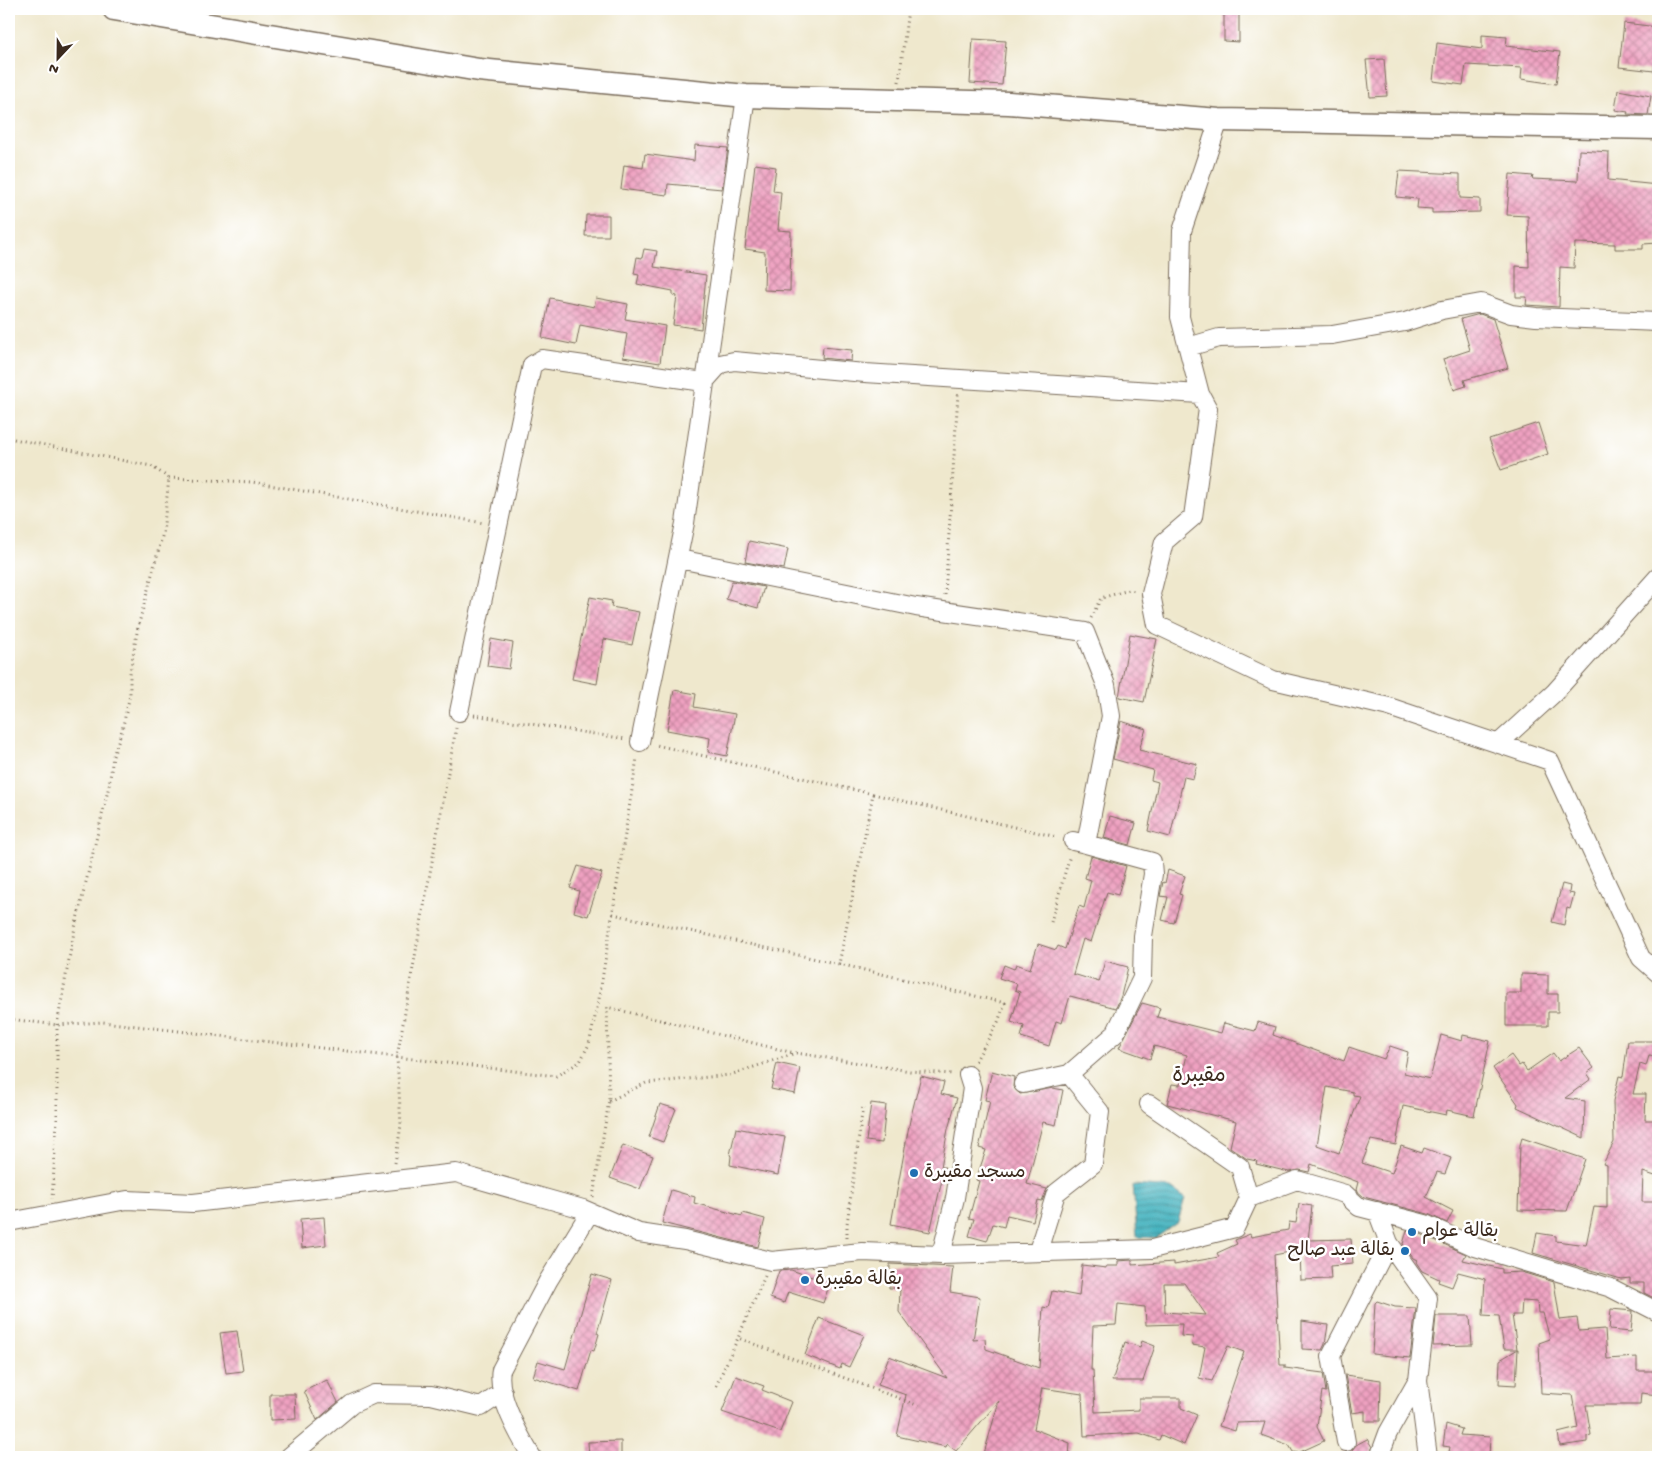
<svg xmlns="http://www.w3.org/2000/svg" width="1667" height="1466" viewBox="0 0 1667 1466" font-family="'Gochi Hand','Playpen Sans Arabic',sans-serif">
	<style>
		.water { fill: url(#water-rules); stroke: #406e6e }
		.building { fill: url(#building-cross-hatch); fill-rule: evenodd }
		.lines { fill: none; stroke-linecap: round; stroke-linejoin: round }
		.minor-casing { stroke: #7a6c5b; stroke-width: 20 }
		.tertiary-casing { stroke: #7a6c5b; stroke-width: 25 }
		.path { stroke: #7a6c5b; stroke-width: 3; stroke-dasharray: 1 4; stroke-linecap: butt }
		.minor { stroke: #fff; stroke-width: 18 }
		.tertiary { stroke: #fff; stroke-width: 22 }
		.poi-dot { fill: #1f6fb2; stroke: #fff; stroke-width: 2 }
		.labels { text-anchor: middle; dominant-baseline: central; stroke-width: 5; stroke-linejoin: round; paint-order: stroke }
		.poi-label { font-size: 19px; fill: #3b2a1e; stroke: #fff; text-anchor: start }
		.quarter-label { font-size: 21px; fill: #3b2a1e; stroke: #fff }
	</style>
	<defs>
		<pattern id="water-rules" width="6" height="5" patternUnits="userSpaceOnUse" patternTransform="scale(1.25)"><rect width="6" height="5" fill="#44b3bf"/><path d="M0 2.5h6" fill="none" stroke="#3a929b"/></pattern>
		<pattern id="building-cross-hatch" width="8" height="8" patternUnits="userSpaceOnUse" patternTransform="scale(1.25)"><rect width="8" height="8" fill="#efa1c1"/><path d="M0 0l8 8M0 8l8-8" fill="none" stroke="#c3839c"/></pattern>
	</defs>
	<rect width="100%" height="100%" fill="#fff"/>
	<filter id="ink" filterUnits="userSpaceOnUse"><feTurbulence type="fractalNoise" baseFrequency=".02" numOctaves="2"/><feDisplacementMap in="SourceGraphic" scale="10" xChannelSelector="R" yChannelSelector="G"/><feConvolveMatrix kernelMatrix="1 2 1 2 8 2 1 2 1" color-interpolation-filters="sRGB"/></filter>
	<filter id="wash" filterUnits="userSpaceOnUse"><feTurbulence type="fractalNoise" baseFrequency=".0096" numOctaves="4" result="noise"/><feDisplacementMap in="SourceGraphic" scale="20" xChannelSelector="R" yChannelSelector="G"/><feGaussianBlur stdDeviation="1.12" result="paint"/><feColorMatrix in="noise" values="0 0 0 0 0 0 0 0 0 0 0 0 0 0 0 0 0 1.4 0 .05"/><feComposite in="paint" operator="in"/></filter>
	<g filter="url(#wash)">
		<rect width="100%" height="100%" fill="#efe8cd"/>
		<path class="water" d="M1133,1185L1171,1188L1185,1198L1178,1222L1156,1238L1137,1237Z"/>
		<g id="blocks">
			<path class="building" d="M1224,9H1239V42L1224,41Z
				M1624,23L1658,27L1654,71L1619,67Z
				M1482,35L1507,37L1506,46L1560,52L1556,84L1521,79L1522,68L1466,65L1463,85L1433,81L1437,43L1482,49Z
				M973,39L1006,41L1002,85L970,83Z
				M1384,59L1387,96L1370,97L1366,60Z
				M1618,90L1651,96L1648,115L1627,114L1628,112L1615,110Z
				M695,145L728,148L722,189L668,184L667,195L621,189L624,165L643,168L645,154L694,161Z
				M1579,150L1609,152L1608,180L1658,185V243L1643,244V249H1615V244L1575,243L1574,268L1560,267L1559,307L1526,305L1527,297H1516V266L1529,267L1528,216L1507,215L1510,174L1533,176L1532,179L1578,181Z
				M755,164L776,167L773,191L781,192L778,230L791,231L790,291L764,290L765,252L745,249Z
				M1399,171L1460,174V198L1480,199V212L1432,213V209L1417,208L1418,199L1396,197Z
				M586,215H609V236H585Z
				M644,249L657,251L654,267L706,275L701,329L673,325L677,296L673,295V291L637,284L639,275L634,274L637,257L642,258Z
				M550,298L594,307L596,298L628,304L625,319L665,326L660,363L623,357L627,334L580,325L576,345L542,338Z
				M1480,314L1493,319L1508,368L1464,380L1466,386L1454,390L1443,359L1470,350L1461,319Z
				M823,347L852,350L851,361L822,358Z
				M1538,423L1548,454L1501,470L1489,439Z
				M749,541L788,549L784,569L745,562Z
				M732,581L764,587L758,608L726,599Z
				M590,597L612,601L611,607L639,612L632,645L604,639L597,684L572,679Z
				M1130,634L1157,639L1144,702L1119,697Z
				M491,639L513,643L509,669L487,666Z
				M674,690L696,694L694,707L735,714L727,756L708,752L710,738L667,730Z
				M1121,721L1146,729L1139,750L1197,764L1193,779L1184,777L1170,837L1148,831L1158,782L1151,780L1153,770L1113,759Z
				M1110,816L1136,823L1130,845L1104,838Z
				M1091,856L1126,866L1118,895L1107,892L1091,942L1083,939L1073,974L1099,982L1105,961L1128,967L1121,996L1116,1008L1070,996L1062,1023L1056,1021L1049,1046L1021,1037L1024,1026L1011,1022L1020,992L1015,990L1017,984L999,978L1004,965L1014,969L1016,964L1030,969L1038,944L1056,950L1058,946L1065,949L1079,906L1084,908L1091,880L1085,878Z
				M578,866L602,873L588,916L574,912L579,891L570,888Z
				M1168,870L1185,876L1179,894L1182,895L1174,923L1162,920L1168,897L1160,896L1163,882L1165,883Z
				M1562,884L1570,886L1569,893L1574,894L1570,909L1567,908L1564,925L1552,922Z
				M1521,974L1548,975V994H1558V1012H1548V1026H1506V993H1521Z
				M1142,1003L1160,1008L1157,1017L1221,1033L1224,1023L1255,1031L1258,1022L1275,1027L1273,1035L1344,1061L1349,1047L1384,1059L1390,1046L1408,1052L1404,1073L1430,1079L1441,1035L1462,1041L1463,1035L1490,1041L1474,1116L1447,1110L1446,1115L1403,1106L1396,1145L1371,1140L1362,1163L1392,1173L1401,1146L1422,1153L1424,1148L1451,1158L1445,1174L1437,1172L1426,1197L1453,1211L1447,1223L1428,1214L1364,1197L1356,1190L1358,1182L1311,1164L1309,1172L1299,1170L1289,1172L1256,1164L1257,1161L1247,1159L1230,1147L1236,1121L1167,1104L1172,1084L1180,1085L1187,1055L1154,1046L1150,1059L1119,1048ZM1327,1087L1353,1092V1095L1360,1096L1339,1153L1317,1145Z
				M1628,1041H1658V1057L1649,1056L1646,1066L1640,1064L1633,1094H1646L1645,1120H1658V1177L1643,1172L1642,1202H1658V1300L1644,1293V1283H1630V1278L1621,1279L1533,1253L1537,1233L1556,1236V1241L1586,1245L1594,1207L1607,1208V1165L1603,1164L1614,1142L1613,1101L1619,1076L1623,1077Z
				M1579,1048L1594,1068L1587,1073L1591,1079L1565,1098L1585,1101L1584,1138L1517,1107L1518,1104L1493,1068L1511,1055L1519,1066L1522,1064L1527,1071L1553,1053L1559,1061Z
				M777,1063L800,1068L795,1094L771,1089Z
				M992,1071L1014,1077L1013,1087L1020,1094L1053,1088L1063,1090L1056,1125L1043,1122L1027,1184L1047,1189L1042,1201L1038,1200L1033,1221L1007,1215L1004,1227L993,1224L987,1241L969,1236L974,1219L969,1218L979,1181L976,1180L986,1150L979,1148L990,1101L985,1100Z
				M921,1076L944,1082L941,1094L957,1098L948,1129L941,1167H945L930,1232L891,1224L910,1120Z
				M871,1103L886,1105L882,1143L866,1141Z
				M660,1104L676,1109L663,1142L649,1137Z
				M736,1128L785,1137L778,1175L730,1165L731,1156L730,1155Z
				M1522,1138L1585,1159L1567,1211L1518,1210L1520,1145Z
				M623,1145L653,1156L640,1189L610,1178Z
				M671,1190L695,1197L694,1203L742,1216L743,1213L765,1219L758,1247L662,1223Z
				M1299,1204L1312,1206L1308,1240L1351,1239L1353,1264L1330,1266L1331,1279L1301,1280L1300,1250L1274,1255L1280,1365H1285V1368L1323,1373L1326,1392L1322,1391L1317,1427L1324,1441L1298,1453L1293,1452L1289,1445L1261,1435L1265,1422L1237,1423L1235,1431L1219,1426L1244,1352L1228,1346L1212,1381L1199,1378L1205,1347L1192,1345L1193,1337L1181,1336L1182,1324L1146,1325L1145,1307L1118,1304L1116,1325L1093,1326L1091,1370H1093L1095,1412L1139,1410V1398H1181V1408L1197,1415L1184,1445L1161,1435L1159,1440L1139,1433L1084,1436L1082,1394L1042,1388L1034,1429L1070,1443L1069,1457H983L999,1401L956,1451L947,1444L946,1447L897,1436L906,1395L878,1385L889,1356L947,1378L899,1312L900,1288H889L890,1264L953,1267L950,1292L980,1297L973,1340L985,1339L986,1349L1039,1368L1043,1307L1048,1308L1052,1291L1079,1296L1082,1265L1106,1268V1266H1118V1261L1132,1260V1265L1174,1262V1265L1219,1257L1217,1253L1237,1244L1235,1240L1250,1234L1251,1237L1288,1230L1289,1222L1296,1223ZM1164,1283H1184L1206,1315L1165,1312Z
				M324,1217L326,1245L302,1248L300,1219Z
				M1407,1230L1421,1234L1466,1254L1463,1260L1502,1269V1273L1521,1272L1554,1282L1560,1320L1577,1318L1579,1331L1605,1329L1607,1359L1637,1357V1371H1653V1373L1658,1374V1395L1641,1393L1640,1405H1586L1591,1435L1587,1436V1442L1560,1446L1558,1433L1578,1428L1572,1395L1541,1393L1539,1343L1550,1339L1543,1313H1538L1537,1302L1522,1301L1521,1315H1512L1517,1349H1504L1499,1316L1483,1315L1485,1279L1458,1272L1452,1287L1438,1282L1439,1279L1422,1271L1416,1262L1417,1260L1413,1258L1403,1244Z
				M791,1270L830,1283L823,1303L788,1292L784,1303L770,1298L779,1271Z
				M592,1274L612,1280L597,1333L599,1334L594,1351L591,1350L579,1391L533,1377L538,1361L565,1369Z
				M1377,1301L1395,1307L1416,1308L1410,1358L1372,1354L1375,1303Z
				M1611,1309L1633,1311L1631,1332L1609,1330Z
				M1436,1316H1470L1472,1345L1433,1346Z
				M819,1318L864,1335L849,1367L842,1364L840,1369L805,1355Z
				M1302,1321L1328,1325L1325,1344L1322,1350L1302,1349Z
				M237,1331L243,1371L226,1373L220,1333Z
				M1142,1341L1155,1346L1143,1381H1112L1125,1342L1140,1347Z
				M1518,1349L1516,1385L1499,1384L1500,1360Z
				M1345,1375L1381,1380L1380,1421H1365V1411L1352,1413Z
				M736,1376L764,1386L762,1390L792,1402L780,1432L722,1412Z
				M327,1380L338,1402L317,1420L304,1391Z
				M270,1394H295L296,1419L270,1420Z
				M1446,1424L1462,1429L1460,1435L1490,1437L1489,1457H1448L1450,1447L1443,1446Z
				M1367,1439L1372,1447V1457H1335L1352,1450L1356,1445Z
				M621,1441V1457H589L588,1442Z"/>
		</g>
	</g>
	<g filter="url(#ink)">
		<use href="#blocks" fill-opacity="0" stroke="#7a6c5b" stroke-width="1"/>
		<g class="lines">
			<g class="minor-casing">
				<path id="minor" d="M1219,120L1182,231L1180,317L1200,394L1208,409L1193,517L1164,542L1151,594L1157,625L1273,680L1389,707L1550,761L1641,958L1658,973
					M1188,347L1219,338L1332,335L1405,322L1442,310L1481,303L1511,314L1536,317L1658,322
					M679,559L916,607L1085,632L1106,685L1111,716L1086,844L1073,841
					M459,712L532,365L542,359L704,382L720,364L734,361L865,373L1200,394
					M640,742L685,523L746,96
					M1498,744L1554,693L1658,577
					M1023,1084L1069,1074L1115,1034L1142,978L1143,936L1153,874L1152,862L1086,844
					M1149,1104L1240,1167L1249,1198L1297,1180L1345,1194L1359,1207L1425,1224L1475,1247L1611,1288L1658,1312
					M1377,1211L1389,1243L1428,1298L1418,1380L1388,1433L1381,1452
					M9,1222L127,1200L193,1203L456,1173L583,1209L639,1233L685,1240L771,1261L862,1252L941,1255L1152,1249L1235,1228L1249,1198
					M1038,1251L1056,1193L1093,1164L1100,1112L1069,1074
					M941,1255L955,1198L972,1088L968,1075
					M1418,1380L1428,1457
					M1346,1442L1331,1356L1389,1243
					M289,1457L352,1404L374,1394L431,1395L481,1407L503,1392
					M532,1457C519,1435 496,1395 501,1370L548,1281L590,1212"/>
			</g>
			<g class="tertiary-casing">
				<path id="tertiary" d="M114,9L479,70L746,96L1009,103L1219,120L1658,128"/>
			</g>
			<path class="path" d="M899,82L908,9
				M9,438L151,466L169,478L163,533L138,627L130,672V695L122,730L113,756L109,786L74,932L57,1025V1120L52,1199
				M169,478L252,482L484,523
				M945,595L958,394
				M1091,618L1101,598L1129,590L1136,591
				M474,715L626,739
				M873,794L1057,837
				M613,914L839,964L873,794L656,745
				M1051,922L1070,855
				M839,964L1005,1003L998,1022L975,1062
				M9,1019L57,1025L103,1022L556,1076L580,1062L589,1044L599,999L637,758
				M609,1101L646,1083L730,1075L796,1053L910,1071L953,1074
				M395,1163L401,1125L397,1057L456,728
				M593,1197L609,1101L607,1007L794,1053
				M847,1238V1224L863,1106
				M765,1276L738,1338L922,1407
				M716,1386L738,1338"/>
			<use href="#minor" class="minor"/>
			<use href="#tertiary" class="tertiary"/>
		</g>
	</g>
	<g class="poi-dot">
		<circle cx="914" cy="1173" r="5"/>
		<circle cx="1412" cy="1232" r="5"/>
		<circle cx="1405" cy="1251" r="5"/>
		<circle cx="805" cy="1280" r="5"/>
	</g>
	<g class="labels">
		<g class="poi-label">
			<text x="924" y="1173">مسجد مقيبرة</text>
			<text x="1422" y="1232">بقالة عوام</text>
			<text x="1395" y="1251" text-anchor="end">بقالة عبد صالح</text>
			<text x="815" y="1280">بقالة مقيبرة</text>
		</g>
		<g class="quarter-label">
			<text x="1199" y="1077">مقيبرة</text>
		</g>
	</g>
	<rect width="1667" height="1466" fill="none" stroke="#fff" stroke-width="30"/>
	<g transform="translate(58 58) rotate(202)" stroke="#ffffff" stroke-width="4" paint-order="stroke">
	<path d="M0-4L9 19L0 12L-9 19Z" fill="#3b2a1e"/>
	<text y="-8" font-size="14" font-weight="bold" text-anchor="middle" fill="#3b2a1e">N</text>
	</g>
</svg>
